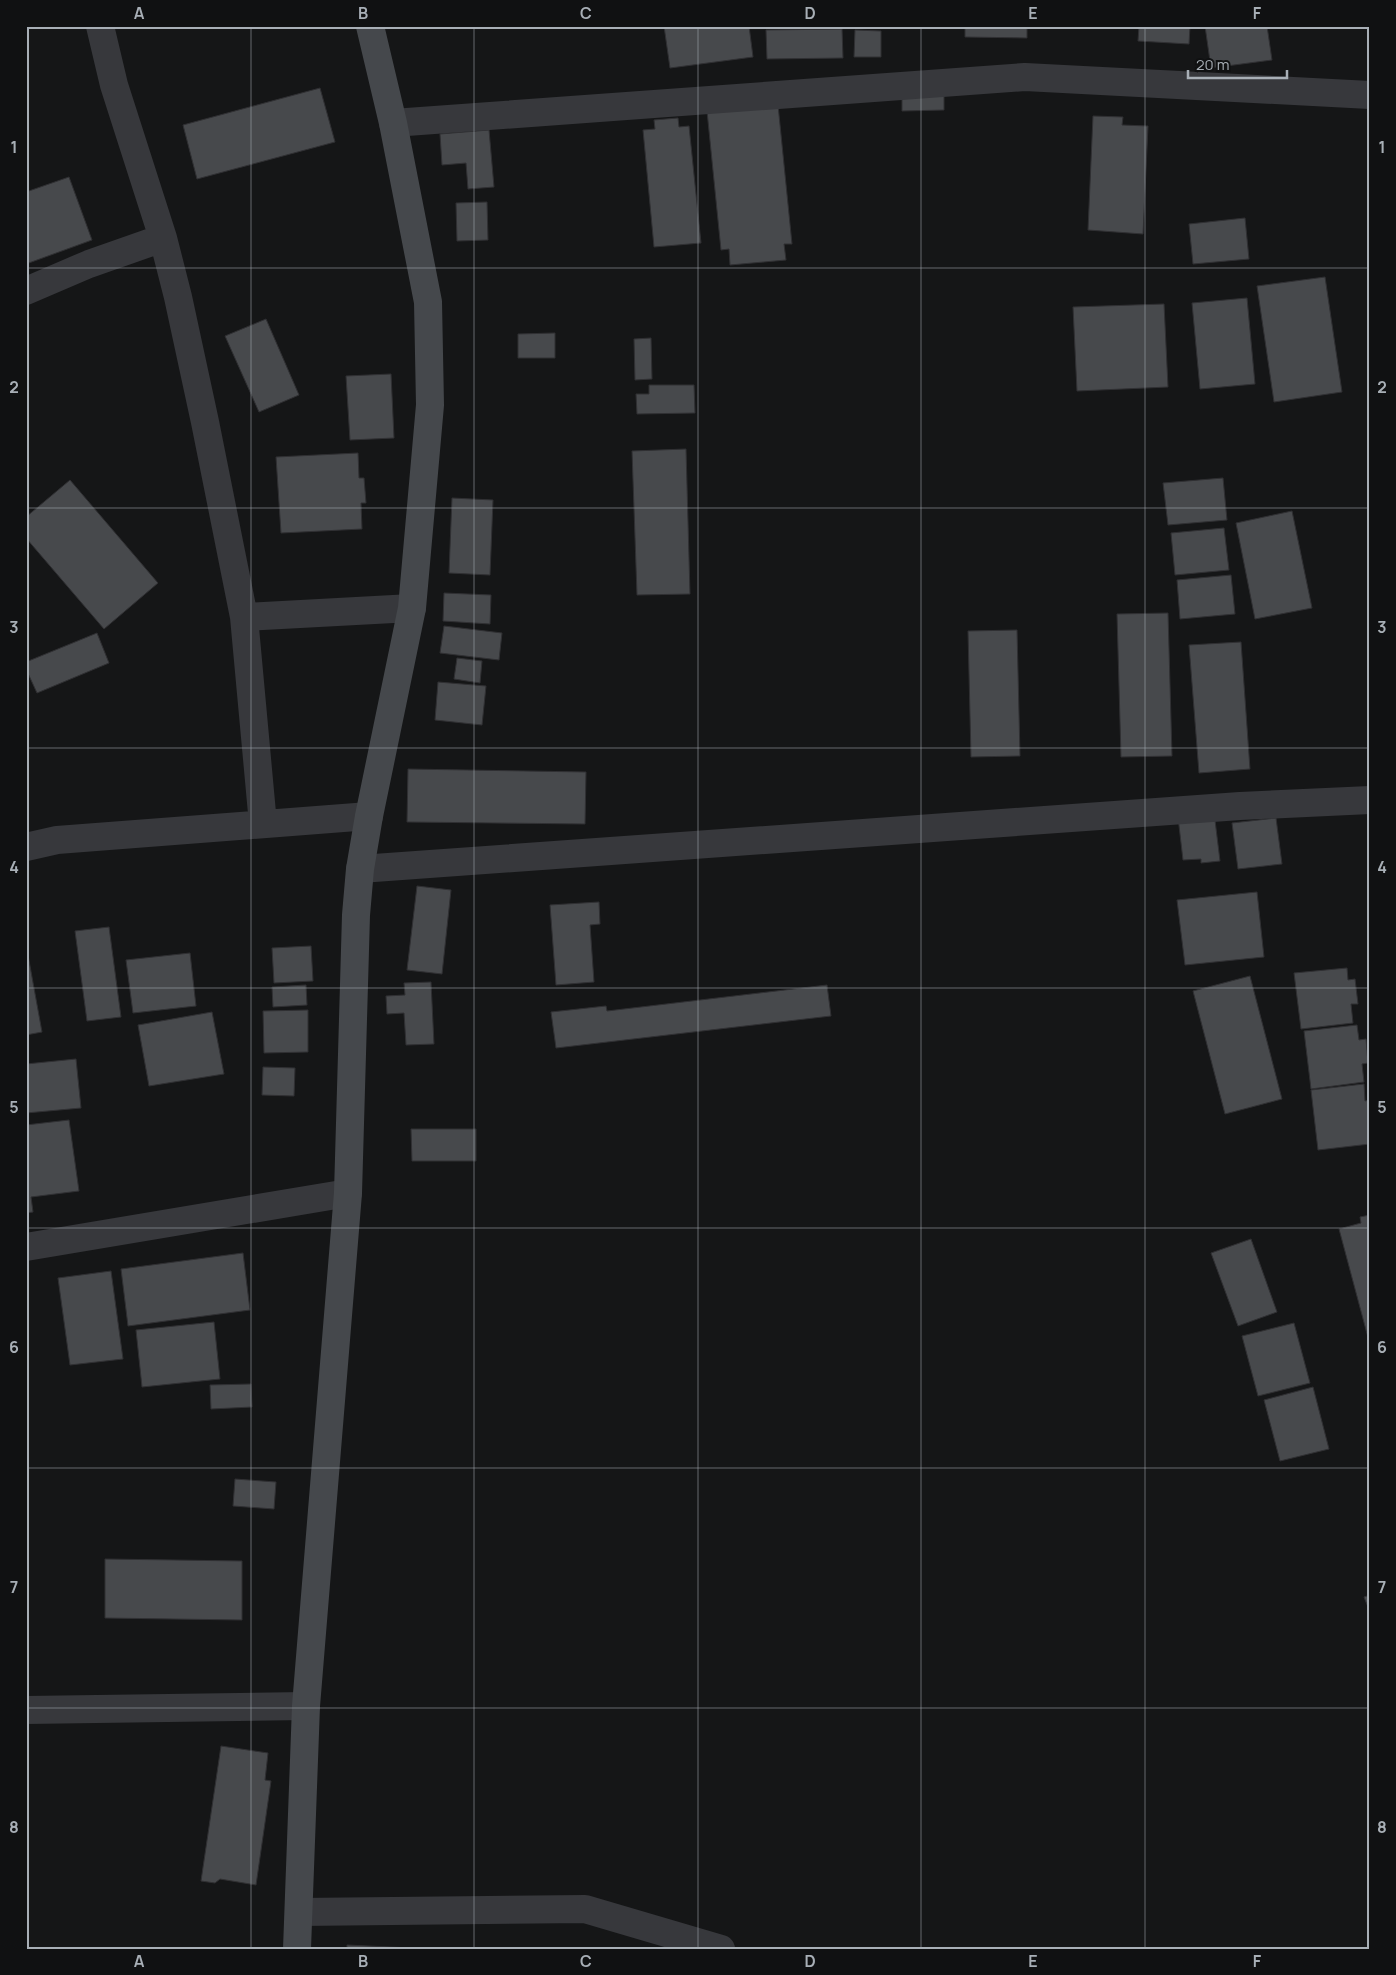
<svg xmlns="http://www.w3.org/2000/svg" width="1396" height="1975" viewBox="0 0 1396 1975" font-family="Manrope,sans-serif">
	<style>
		.building { fill: #47494c; stroke: #303033 }
		.lines { fill: none; stroke-linecap: round; stroke-linejoin: round }
		.street { stroke: #37383c; stroke-width: 28 }
		.secondary { stroke: #45484c; stroke-width: 28 }
		.grid { fill: none; stroke: #a8afb6; stroke-width: 1; stroke-opacity: 0.55 }
		.neatline { fill: none; stroke: #a8afb6; stroke-width: 2 }
		.grid-label { font-size: 16px; text-anchor: middle; font-weight: bold; fill: #a8afb6 }
	</style>
	<rect width="100%" height="100%" fill="#151617"/>
	<path class="building" d="M664,26H749L753,57L670,68Z
		M965,26H1027V38L965,37Z
		M1139,26H1190L1189,44L1138,41Z
		M1205,26H1267L1272,60L1211,68Z
		M842,29L843,58L767,59L766,30Z
		M855,30L881,31V57H854Z
		M320,88L335,142L197,179L183,125Z
		M944,91V110L902,111V92Z
		M778,105L792,244H784L786,260L730,265L729,249L721,250L707,111Z
		M1093,116L1123,117L1122,125L1148,126L1143,234L1088,230Z
		M678,118L679,127L689,126L701,243L654,247L643,130L655,129L654,120Z
		M489,130L494,187L468,189L466,163L442,165L440,134Z
		M69,177L92,240L26,264V192Z
		M487,202L488,240L457,241L456,203Z
		M1245,218L1249,259L1193,264L1189,224Z
		M1325,277L1342,392L1274,402L1257,286Z
		M1247,298L1255,384L1200,389L1192,303Z
		M1164,304L1168,387L1077,391L1073,307Z
		M266,319L299,395L259,412L225,336Z
		M555,333V358H518V334Z
		M651,338L652,379L635,380L634,339Z
		M391,374L394,438L350,440L346,376Z
		M649,385H694L695,413L637,414L636,394H649Z
		M686,449L690,594L637,595L632,451Z
		M358,453L359,478H364L366,503H361L362,529L281,533L276,457Z
		M1223,478L1227,520L1168,525L1163,483Z
		M70,480L158,583L104,629L26,538V517Z
		M452,498L493,500L490,575L449,573Z
		M1292,511L1312,608L1255,619L1236,523Z
		M1224,528L1229,570L1175,575L1171,533Z
		M1231,575L1235,614L1180,619L1177,580Z
		M444,593L491,595L490,624L443,621Z
		M1168,613L1172,756L1121,757L1117,614Z
		M444,626L502,633L499,660L440,653Z
		M1017,630L1020,756L971,757L968,631Z
		M97,633L109,663L37,693L26,669V662Z
		M1241,642L1250,769L1199,773L1189,645Z
		M457,658L482,661L480,683L454,679Z
		M438,682L486,686L482,725L435,720Z
		M408,769L586,772L585,824L407,822Z
		M1214,812L1220,861L1201,863V859L1183,860L1178,817Z
		M1276,818L1282,864L1238,869L1232,823Z
		M417,886L451,890L442,974L407,970Z
		M1257,892L1264,957L1185,965L1177,900Z
		M599,902L600,924L590,925L594,982L556,985L550,905Z
		M109,927L121,1017L87,1021L75,931Z
		M26,944L42,1032L26,1035Z
		M311,946L313,981L274,983L272,948Z
		M190,953L196,1006L133,1013L126,960Z
		M1347,968L1348,980L1355,979L1358,1004H1351L1353,1023L1301,1029L1294,973Z
		M1250,976L1282,1099L1225,1114L1193,991Z
		M431,982L434,1044L406,1045L404,1013L387,1014L386,996L405,995L404,983Z
		M306,985L307,1005L273,1007L272,987Z
		M827,985L831,1016L556,1048L551,1012L606,1006L607,1011Z
		M308,1010V1052L264,1053L263,1011Z
		M212,1012L224,1074L149,1086L138,1025Z
		M1357,1025L1359,1040L1366,1039L1368,1063L1362,1064L1364,1082L1311,1089L1304,1031Z
		M76,1059L81,1108L26,1113V1064Z
		M263,1067L295,1068L294,1096L262,1095Z
		M1364,1084L1365,1101L1370,1100V1144L1318,1150L1311,1090Z
		M69,1120L79,1191L31,1197L33,1212L26,1213V1125Z
		M411,1129H476V1161H412Z
		M1370,1215V1345L1339,1229L1361,1223L1360,1217Z
		M1251,1239L1277,1312L1238,1326L1211,1253Z
		M243,1253L250,1310L128,1326L121,1269Z
		M111,1271L123,1359L70,1365L58,1278Z
		M214,1322L220,1379L142,1387L136,1330Z
		M1294,1323L1310,1383L1258,1396L1242,1336Z
		M251,1384L252,1407L211,1409L210,1385Z
		M1313,1387L1329,1449L1280,1461L1264,1400Z
		M235,1479L276,1482L274,1509L233,1506Z
		M105,1559L242,1561V1620L105,1618Z
		M1370,1595V1612L1364,1597Z
		M221,1746L268,1753L265,1780L271,1781L256,1885L220,1879L215,1883L201,1881Z
		M347,1945L412,1948V1949H347Z"/>
	<g class="lines">
		<path class="street" d="M393,123L1025,77L1370,95
			M163,238L178,297L205,422L244,617L263,824
			M26,291L89,264L163,238L114,85L100,26
			M244,617L412,608
			M26,847L57,840L369,816
			M360,869L1240,806L1370,800
			M26,1247L348,1193
			M26,1710L306,1706
			M299,1912L585,1909L721,1949"/>
		<path class="secondary" d="M297,1949L306,1706L348,1193L356,915L360,869L369,816L412,608L430,405L428,302L393,123L370,26"/>
	</g>
	<path class="grid" d="M251,26V1949M474,26V1949M698,26V1949M921,26V1949M1145,26V1949M26,268H1370M26,508H1370M26,748H1370M26,988H1370M26,1228H1370M26,1468H1370M26,1708H1370"/>
	<rect width="1396" height="1975" fill="none" stroke="#101112" stroke-width="55"/>
	<path d="M1188 70v8h99v-8" fill="none" stroke="#a8afb6" stroke-width="2.5"/>
	<text x="1196" y="70" font-size="15" fill="#a8afb6" stroke="#101112" stroke-width="4" paint-order="stroke">20 m</text>
	<rect x="28" y="28" width="1340" height="1920" class="neatline"/>
	<g class="grid-label">
		<text x="139" y="19">A</text>
		<text x="363" y="19">B</text>
		<text x="586" y="19">C</text>
		<text x="810" y="19">D</text>
		<text x="1033" y="19">E</text>
		<text x="1257" y="19">F</text>
		<text x="14" y="153">1</text>
		<text x="1382" y="153">1</text>
		<text x="14" y="393">2</text>
		<text x="1382" y="393">2</text>
		<text x="14" y="633">3</text>
		<text x="1382" y="633">3</text>
		<text x="14" y="873">4</text>
		<text x="1382" y="873">4</text>
		<text x="14" y="1113">5</text>
		<text x="1382" y="1113">5</text>
		<text x="14" y="1353">6</text>
		<text x="1382" y="1353">6</text>
		<text x="14" y="1593">7</text>
		<text x="1382" y="1593">7</text>
		<text x="14" y="1833">8</text>
		<text x="1382" y="1833">8</text>
		<text x="139" y="1967">A</text>
		<text x="363" y="1967">B</text>
		<text x="586" y="1967">C</text>
		<text x="810" y="1967">D</text>
		<text x="1033" y="1967">E</text>
		<text x="1257" y="1967">F</text>
	</g>
</svg>
